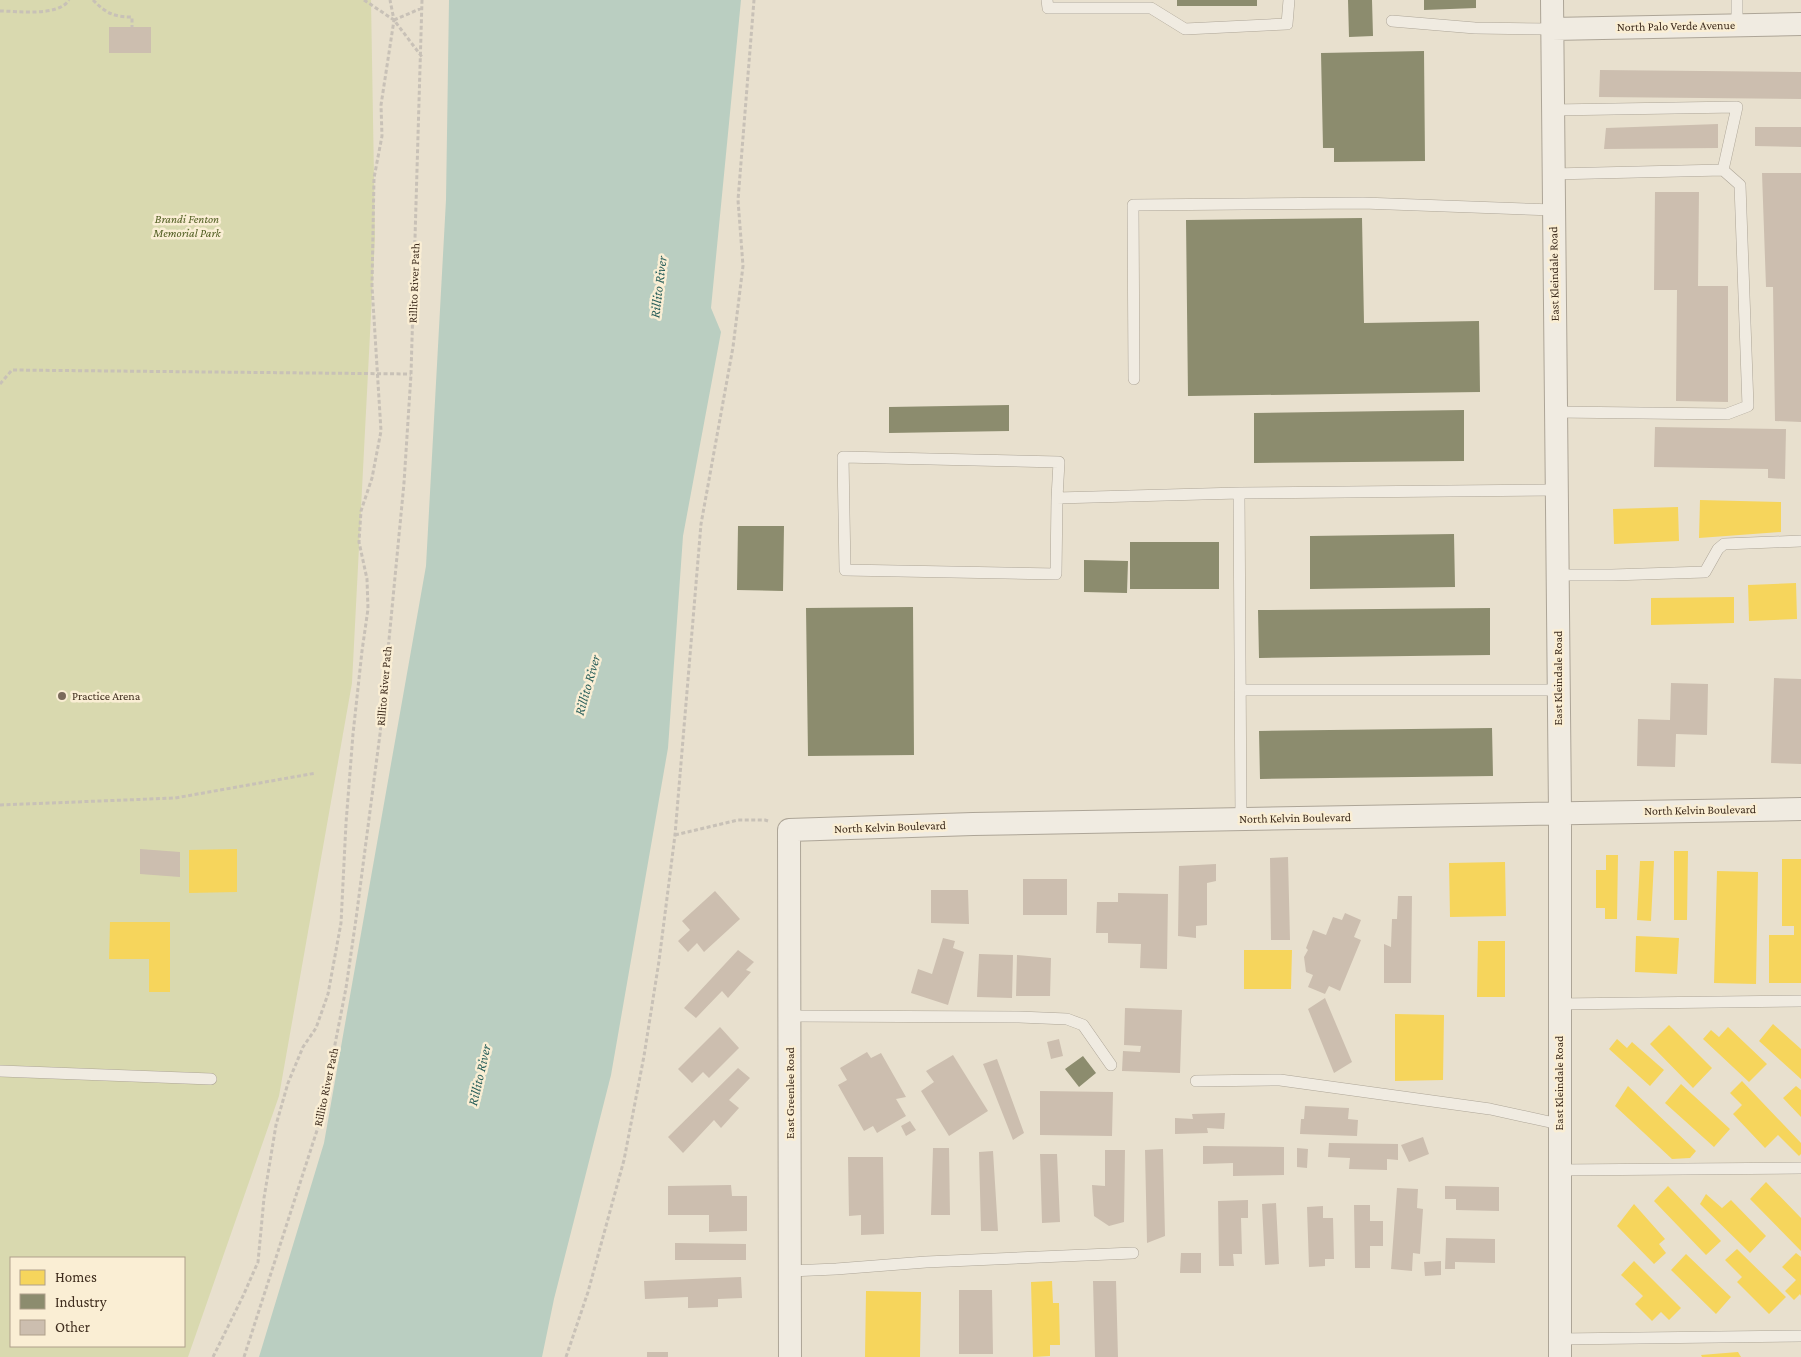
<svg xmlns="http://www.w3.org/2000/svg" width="1801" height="1357" viewBox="0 0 1801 1357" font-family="'Crimson Pro',serif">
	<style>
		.green { fill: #d9d9af; fill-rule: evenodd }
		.water { fill: #bacec1 }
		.homes { fill: #f6d55c }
		.industry { fill: #8c8c6e }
		.building { fill: #ccbeaf }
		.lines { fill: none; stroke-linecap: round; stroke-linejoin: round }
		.lane-casing { stroke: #ada597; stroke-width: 12 }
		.street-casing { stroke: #ada597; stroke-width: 24 }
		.path { stroke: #c8c1b7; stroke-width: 3; stroke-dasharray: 4 2.5; stroke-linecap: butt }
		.lane { stroke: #f0ebe1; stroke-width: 11 }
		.street { stroke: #f0ebe1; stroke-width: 22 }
		.poi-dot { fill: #7a6b5b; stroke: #faeed4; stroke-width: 2 }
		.labels { text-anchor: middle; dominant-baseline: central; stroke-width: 5; stroke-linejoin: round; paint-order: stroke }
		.street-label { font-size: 12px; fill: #3e2c1d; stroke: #faeed4 }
		.park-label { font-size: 12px; font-style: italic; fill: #505d21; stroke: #faeed4 }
		.poi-label { font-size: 12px; fill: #3e2c1d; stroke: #faeed4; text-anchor: start }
		.water-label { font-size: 14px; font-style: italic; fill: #2b605b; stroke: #faeed4 }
	</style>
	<rect width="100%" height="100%" fill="#e8e0ce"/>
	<path class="green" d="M0,0H371L375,237L352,683L279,1096L188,1357H0ZM11,1258H184V1346H11Z"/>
	<path class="water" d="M449,0H741L711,308L721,332L683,536L668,748L611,1075L554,1299L542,1357H259L324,1143L426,566L446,200Z"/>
	<path class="homes" d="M1700,500L1781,502V532L1699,538Z
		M1678,507L1679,541L1614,544L1613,509Z
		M1796,583L1797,619L1749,621L1748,585Z
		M1734,597V623L1651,625V598Z
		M237,849V892L189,893V850Z
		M1674,851H1688L1687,920H1674Z
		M1606,855H1618L1617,919H1605V908H1596V870H1606Z
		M1782,859H1801V983H1769V935H1794V926H1782Z
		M1640,861H1654L1651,921L1637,920Z
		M1505,862L1506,916L1450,917L1449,863Z
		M1717,871L1758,872L1756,984L1714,983Z
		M110,922H170V992H149V959H109Z
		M1636,936L1679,938L1677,974L1635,972Z
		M1478,941H1505V997H1477Z
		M1244,950H1292L1291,989H1244Z
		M1395,1014L1444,1015L1443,1080L1395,1081Z
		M1773,1024L1801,1049V1079L1759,1041Z
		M1669,1025L1712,1068L1693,1088L1650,1044Z
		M1728,1027L1767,1064L1749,1082L1703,1039L1711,1030L1719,1037Z
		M1617,1039L1627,1048L1632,1042L1664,1070L1650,1086L1609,1049Z
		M1742,1081L1801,1143V1154L1799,1156L1778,1135L1765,1148L1733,1114L1742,1105L1730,1093Z
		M1681,1084L1730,1129L1714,1147L1665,1103Z
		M1628,1086L1696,1151L1690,1158L1672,1159L1615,1106Z
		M1796,1086L1801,1090V1117L1783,1098Z
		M1766,1182L1801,1218V1251L1750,1199Z
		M1668,1186L1721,1241L1706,1255L1654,1201Z
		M1706,1194L1722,1208L1731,1200L1766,1236L1750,1253L1700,1204Z
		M1634,1204L1665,1239L1659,1244L1666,1253L1654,1264L1617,1226Z
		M1737,1249L1786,1297L1769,1314L1737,1282L1742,1277L1725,1260Z
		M1796,1253L1801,1257V1296L1800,1294L1794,1300L1785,1291L1796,1280L1782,1267Z
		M1686,1254L1731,1297L1716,1314L1671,1270Z
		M1634,1261L1681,1308L1669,1320L1661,1312L1652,1321L1635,1304L1643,1296L1621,1275Z
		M1052,1281L1053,1303H1059L1060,1345H1050V1356L1033,1357L1031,1282Z
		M866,1291L921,1292L920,1357H865Z
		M1738,1352L1741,1357H1702L1701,1355Z"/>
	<path class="industry" d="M1177,0H1257V6H1177Z
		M1348,0H1372L1373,36L1349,37Z
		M1424,0H1476V8L1424,10Z
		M1424,51L1425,161L1334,162V148H1323L1321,53Z
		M1362,218L1364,323L1479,321L1480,392L1188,396L1186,220Z
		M1009,405V431L889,433V407Z
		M1464,410V461L1254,463V413Z
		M738,526H784L783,591L737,590Z
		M1454,534L1455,587L1310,589V536Z
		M1130,542H1219V589H1130Z
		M1084,560L1128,561L1127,593L1084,592Z
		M913,607L914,755L808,756L806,608Z
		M1490,608V655L1259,658L1258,610Z
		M1492,728L1493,776L1260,779L1259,731Z
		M1083,1056L1096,1073L1079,1087L1065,1069Z"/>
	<path class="building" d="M109,27H151V53H109Z
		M1600,70L1801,72V99L1599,97Z
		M1718,124V148L1604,149L1606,128Z
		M1755,127H1801V147L1755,146Z
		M1762,173H1801V422L1775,421L1773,287H1766Z
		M1655,192H1699L1698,286H1728V402L1676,401L1677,290H1654Z
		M1655,427L1786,429L1785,479L1768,478V469L1654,467Z
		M1774,678L1801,679V764L1771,763Z
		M1671,683L1708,684L1707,735L1676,734L1675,767L1637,766L1638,719L1670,720Z
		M140,849L180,852V877L140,874Z
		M1288,857L1290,940H1271L1270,858Z
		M1216,864V881L1207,883V925L1196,926V938L1178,936L1179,866Z
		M1023,879H1067V915H1023Z
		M931,890H968L969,924L931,923Z
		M715,891L740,919L704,952L697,943L688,952L678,941L690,930L682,921Z
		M1118,893L1168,894L1167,969L1140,968L1141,944L1108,943V933H1096L1097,902H1118Z
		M1398,896H1412L1411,983H1384V944L1391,947L1392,919H1397Z
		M1345,913L1361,920L1354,937L1361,940L1340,991L1329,986L1325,994L1308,987L1313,975L1306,972L1304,957L1308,950L1306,948L1313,930L1326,935L1333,917L1342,920Z
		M943,938L955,941L953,948L964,952L948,1005L911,993L918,969L932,974Z
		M738,950L754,962L746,970L751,972L728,998L722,991L696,1018L684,1008Z
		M979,954L1013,955L1012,998L977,997Z
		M1017,955L1051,958L1050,996H1016Z
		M1325,998L1352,1062L1334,1073L1308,1009Z
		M1125,1008L1182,1010L1180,1073L1122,1071L1123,1051L1140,1052L1141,1046L1124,1045Z
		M720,1027L739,1048L709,1078L703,1072L692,1083L678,1069Z
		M1059,1039L1063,1056L1051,1059L1047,1042Z
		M867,1052L871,1058L881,1053L906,1097L896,1099L906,1116L877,1133L873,1126L864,1131L838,1085L847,1080L840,1068Z
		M953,1055L988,1111L949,1136L921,1091L934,1082L926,1071Z
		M997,1059L1024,1133L1013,1140L983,1064Z
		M738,1068L750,1078L729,1100L739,1108L721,1128L714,1120L683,1153L668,1137Z
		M1040,1091L1113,1092L1112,1136L1040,1135Z
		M1305,1106L1349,1108L1348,1119L1358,1120L1357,1136L1300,1134L1301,1119H1304Z
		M1225,1113L1224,1129L1207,1128L1208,1133L1175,1134V1118L1193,1119L1192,1114Z
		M910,1121L916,1130L906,1136L901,1126Z
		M1423,1137L1429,1154L1409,1162L1401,1145Z
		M1329,1143L1398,1144V1160L1387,1159V1170L1349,1169L1350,1158L1328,1157Z
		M1203,1146L1284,1147V1175L1233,1176V1163L1203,1164Z
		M933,1148H949L950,1215H931Z
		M1297,1148L1308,1149L1307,1168L1297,1167Z
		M1163,1149L1165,1236L1147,1243L1145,1150Z
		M1105,1150H1125L1124,1222L1109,1226L1094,1216L1092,1185L1105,1186Z
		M993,1151L998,1231H981L979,1152Z
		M1040,1154H1057L1060,1222L1042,1223Z
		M848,1157H883L884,1234L861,1235V1215L849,1216Z
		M731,1185L732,1196H747V1231L709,1232V1215H668V1186Z
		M1445,1186L1499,1187V1211L1456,1210V1199H1445Z
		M1397,1188L1418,1189L1417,1208L1423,1209L1420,1254L1413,1253L1412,1271L1391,1269Z
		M1248,1200V1218H1241L1242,1254H1233L1234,1266H1219L1218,1201Z
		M1276,1203L1279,1264L1265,1265L1262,1204Z
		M1354,1205H1370V1221H1383V1246H1370V1268H1355Z
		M1323,1206V1218H1333L1334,1259H1325V1266L1309,1267L1307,1207Z
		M1446,1238L1495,1239V1263L1455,1262V1269H1445Z
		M675,1243L746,1244V1260H675Z
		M1181,1253H1201V1273H1180Z
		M1441,1261V1275L1425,1276L1424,1262Z
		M741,1277L742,1298L718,1299V1307L688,1308V1297L645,1299L644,1281Z
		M1093,1281H1116L1118,1357H1095Z
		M959,1290H992L993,1354H959Z
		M647,1352H668V1357H647Z"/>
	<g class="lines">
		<g class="lane-casing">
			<path id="lane" d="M1047,0L1048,8H1151L1185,29L1287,24L1289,0
				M1392,21L1475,28L1552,29
				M1737,25V0
				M1553,110L1737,107L1723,170
				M1553,174L1723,170L1740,185L1748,406L1727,414L1556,412
				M1134,379L1133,205L1363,203L1554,210
				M1057,498L1056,574L845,570L843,457L1059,462L1057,498L1239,493
				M1557,575H1612L1705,572L1718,549L1724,544L1801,541
				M1240,690H1558
				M1241,819L1239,493L1557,490
				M1559,1004L1801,1001
				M789,1016L1019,1017L1067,1019L1083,1025L1111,1065
				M0,1071L211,1079
				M1196,1081L1280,1080L1490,1109L1559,1124
				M1559,1170L1801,1168
				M790,1271L836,1269L926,1262L1133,1253
				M1560,1339L1801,1336"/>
		</g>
		<g class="street-casing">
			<path id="street" d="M1552,0L1560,813V1357
				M1552,29L1801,24
				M790,1357L789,830L973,824L1801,809"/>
		</g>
		<path class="path" d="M93,0C106,13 113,17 132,17V27
			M364,0L394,20L422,57
			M0,11C19,11 58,17 69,0
			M394,20L422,8
			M0,384L12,370L411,374
			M0,805L175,798L316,773
			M675,835L738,820H765L768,821
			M213,1357L243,1296L258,1262L264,1198L276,1125L288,1083L303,1047L316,1028L328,994L341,923L346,823L353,734L362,651L368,609L367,579L359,542L361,511L372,478L381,431L372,286L374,178L382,136L381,105L394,20L390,0
			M244,1357L320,1121L346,988L356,919L380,734L404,483L411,374L422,0
			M566,1357L588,1292L624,1160L644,1056L659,961L675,835L701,524L733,347L743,266L738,200L754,0"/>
		<use href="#lane" class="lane"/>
		<use href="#street" class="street"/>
	</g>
	<circle class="poi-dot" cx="62" cy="696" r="5"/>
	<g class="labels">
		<g class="street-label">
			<text transform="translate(1676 26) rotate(-1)">North Palo Verde Avenue</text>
			<text transform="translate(1554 274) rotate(-91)">East Kleindale Road</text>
			<text transform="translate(414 283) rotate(-88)">Rillito River Path</text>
			<text transform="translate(1558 678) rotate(-90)">East Kleindale Road</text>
			<text transform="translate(384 686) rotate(-85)">Rillito River Path</text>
			<text transform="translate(1700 810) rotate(-1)">North Kelvin Boulevard</text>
			<text transform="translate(1295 818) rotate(-1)">North Kelvin Boulevard</text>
			<text transform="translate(890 827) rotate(-2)">North Kelvin Boulevard</text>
			<text transform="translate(1559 1083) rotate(-90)">East Kleindale Road</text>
			<text transform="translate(326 1087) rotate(-78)">Rillito River Path</text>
			<text transform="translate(790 1093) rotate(-90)">East Greenlee Road</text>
		</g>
		<g class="park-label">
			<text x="187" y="219">Brandi Fenton<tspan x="187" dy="14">Memorial Park</tspan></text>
		</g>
		<g class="poi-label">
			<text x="72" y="696">Practice Arena</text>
		</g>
		<g class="water-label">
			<text transform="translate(658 287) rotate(-83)">Rillito River</text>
			<text transform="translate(587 685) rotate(-74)">Rillito River</text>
			<text transform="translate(479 1075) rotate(-77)">Rillito River</text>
		</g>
	</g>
	<rect x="10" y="1257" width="175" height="90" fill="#faeed4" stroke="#afa08b"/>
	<rect x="20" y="1270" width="25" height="15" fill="#f6d55c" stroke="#afa08b"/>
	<text x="55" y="1282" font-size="15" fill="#3e2c1d">Homes</text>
	<rect x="20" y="1294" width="25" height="15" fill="#8c8c6e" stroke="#afa08b"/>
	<text x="55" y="1307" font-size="15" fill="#3e2c1d">Industry</text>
	<rect x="20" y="1320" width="25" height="15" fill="#ccbeaf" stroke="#afa08b"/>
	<text x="55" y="1332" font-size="15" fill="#3e2c1d">Other</text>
</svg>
